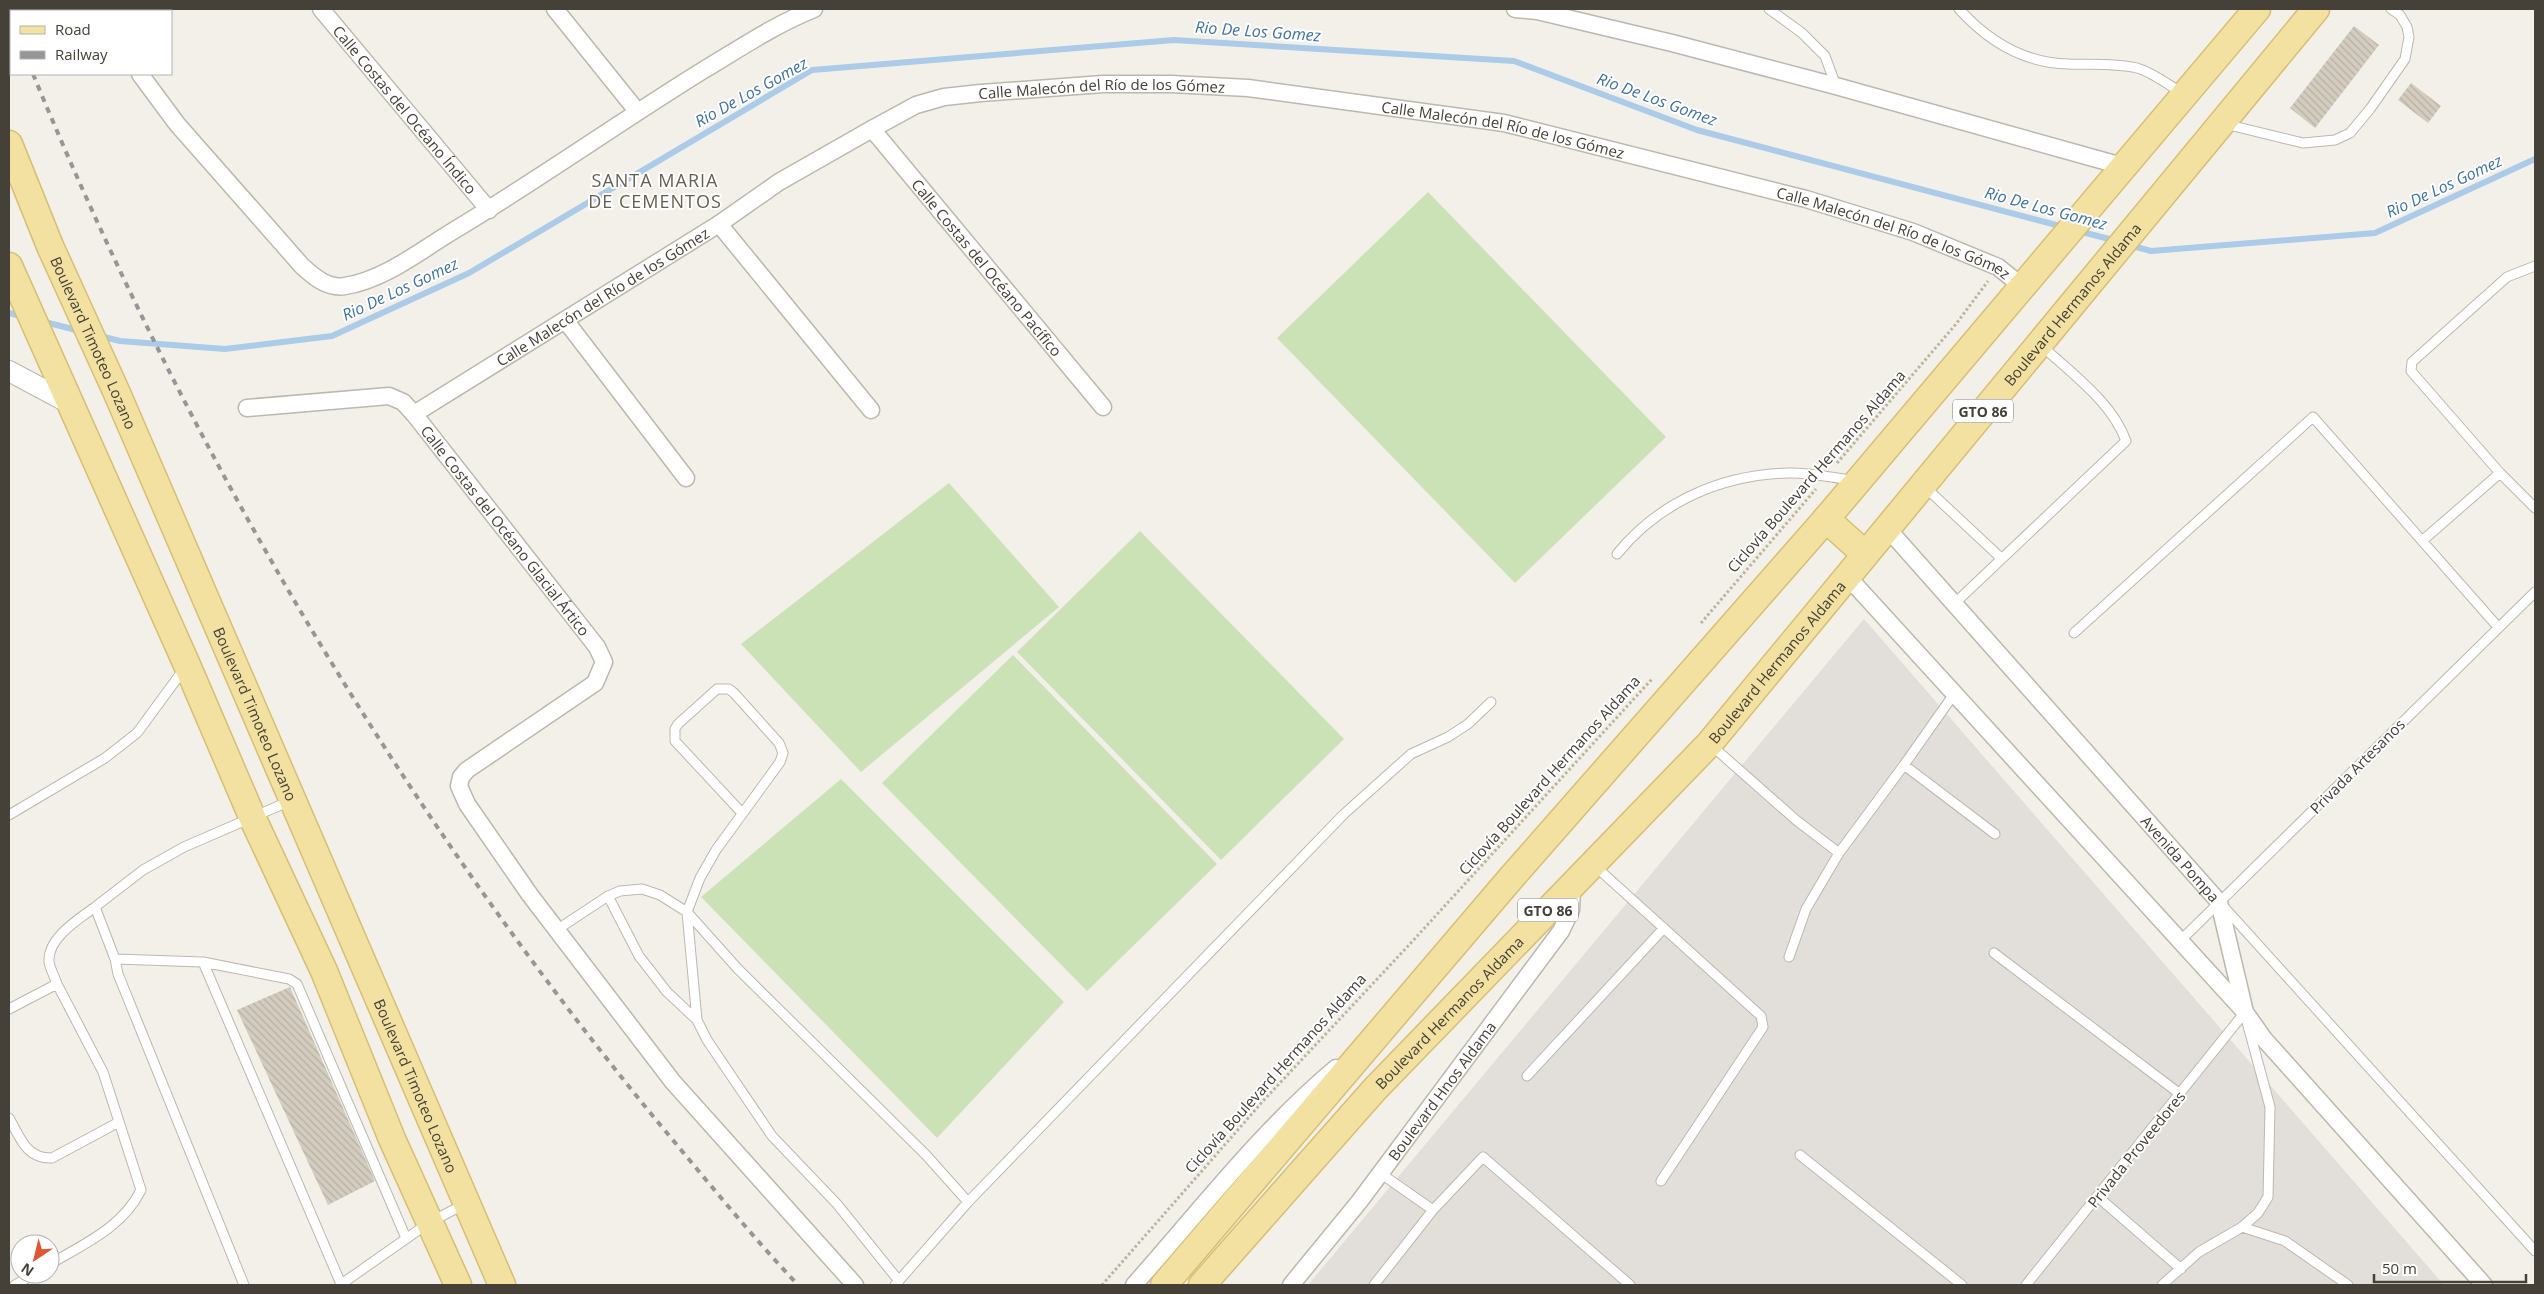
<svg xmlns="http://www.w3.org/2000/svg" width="2544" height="1294" viewBox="0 0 2544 1294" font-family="'Open Sans',sans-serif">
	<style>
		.industrial { fill: #e2dfda }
		.pitch { fill: #cbe2b6 }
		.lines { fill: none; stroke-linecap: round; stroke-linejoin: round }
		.stream { stroke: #abcbe8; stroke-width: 6 }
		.building { fill: url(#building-back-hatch) }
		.service-casing { stroke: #bdb8ac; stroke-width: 11 }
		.minor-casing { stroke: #bdb8ac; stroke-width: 19 }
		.tertiary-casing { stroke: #bdb8ac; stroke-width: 22 }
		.primary-casing { stroke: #d7bf72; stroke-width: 29 }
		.path { stroke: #bdb49f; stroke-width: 3; stroke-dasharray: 2.5 2.5; stroke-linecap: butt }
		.service { stroke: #fff; stroke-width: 9 }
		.minor { stroke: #fff; stroke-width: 16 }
		.tertiary { stroke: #fff; stroke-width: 20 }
		.primary { stroke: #f3e1a1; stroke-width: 26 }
		.rail { stroke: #969696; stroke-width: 4; stroke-dasharray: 6 6; stroke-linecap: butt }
		.labels { text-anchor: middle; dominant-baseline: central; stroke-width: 4; stroke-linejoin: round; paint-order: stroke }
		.shield { fill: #fff; stroke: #7d7a74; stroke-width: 1 }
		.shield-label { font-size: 14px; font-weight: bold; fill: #454138 }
		.street-label { font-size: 15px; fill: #454138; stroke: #fff }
		.water-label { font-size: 16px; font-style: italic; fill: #3c72a5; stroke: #fff }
		.quarter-label { font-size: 18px; letter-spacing: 1px; fill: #675f50; stroke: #fff }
	</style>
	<defs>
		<pattern id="building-back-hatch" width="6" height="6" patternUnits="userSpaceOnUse" patternTransform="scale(1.25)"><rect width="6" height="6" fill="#d3ccbf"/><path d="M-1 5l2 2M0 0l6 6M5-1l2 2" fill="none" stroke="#b6b0a5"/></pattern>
	</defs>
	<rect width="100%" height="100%" fill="#f2f0e9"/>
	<path class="industrial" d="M1864,619L2444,1285H1308Z"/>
	<path class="pitch" d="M1428,192L1666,437L1515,583L1277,338Z
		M949,483L1059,607L861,772L741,644Z
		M1140,531L1344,739L1221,860L1017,652Z
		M1013,655L1217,864L1087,991L882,783Z
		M841,779L1064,1002L937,1138L701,897Z"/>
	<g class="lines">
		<path class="stream" d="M2078,231L2117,241
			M2129,245L2151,251L2375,233L2535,159
			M9,313L25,317
			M41,321L80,331
			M100,336L120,341L225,349L332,336L469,273L812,70L1174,40L1514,61L1697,130L2064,227"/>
	</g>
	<path class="building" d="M2354,26L2379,45L2315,128L2290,108Z
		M2411,83L2441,106L2428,123L2398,100Z
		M290,987L375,1181L328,1205L237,1010Z"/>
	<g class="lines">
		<g class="service-casing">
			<path id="service" d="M1769,9L1802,33L1825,56L1836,86
				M1959,9C1988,41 2023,63 2068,64C2091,65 2114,63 2137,68C2152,72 2170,86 2184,94
				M2225,124L2303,143L2335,140L2350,133L2370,109L2405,59L2409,37L2407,27L2400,15L2391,9
				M2500,473L2411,371L2412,362L2507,277L2535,266
				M1924,486L2001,558
				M2422,541L2500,473L2535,508
				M1617,554C1659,502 1721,475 1788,473C1809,472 1832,478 1853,480
				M1954,604L2126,441C2112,402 2071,373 2042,346
				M2074,633L2313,417L2498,627
				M1711,745L1796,820L1839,853
				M1904,765L1954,694
				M742,813L675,741V729L678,724L717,689H729L734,693L779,743L783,753L780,762L716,850L700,878L687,912L697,1020L707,1040L772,1136L837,1204L899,1281
				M9,815L105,758L137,733L184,669
				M1595,866L1761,1016L1763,1027L1661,1181
				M608,896L639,956L667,992L697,1020
				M2223,906L2535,1251
				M558,929L608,896L620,891L642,889L660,895L687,912L738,969L926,1155L968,1202L895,1285
				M2179,942L2535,592
				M1994,953L2180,1094
				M1789,957L1806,909L1839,853L1904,765L1995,834
				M115,959L203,962L289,979L297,984L406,1238
				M203,962L341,1284
				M57,984C55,977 50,969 49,962C47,938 79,919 95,907
				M9,1009L57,984L103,1072L141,1190C123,1227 84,1244 50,1264
				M1527,1076L1664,928
				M9,1118C20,1137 26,1159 52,1158L119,1122
				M1800,1155L1962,1285
				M1380,1173L1433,1210
				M2097,1196L2181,1269
				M968,1202L1344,814L1411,754L1448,737L1468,724L1491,702
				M2242,1227L2285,1241L2348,1285
				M15,1285L34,1274
				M244,1285L118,974L115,959L95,907L143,870L184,847L290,801
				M340,1285L430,1222L465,1204
				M1374,1285L1433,1210L1483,1157L1630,1285
				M2026,1285L2245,1012
				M2162,1285L2199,1252L2242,1227L2258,1213L2268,1197L2270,1107L2247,1022"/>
		</g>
		<g class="minor-casing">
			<g id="minor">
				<path d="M92,9L93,11"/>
				<path id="s1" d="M321,9L489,210"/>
				<path d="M555,9L637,111"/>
				<path d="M1515,9L1537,11L1672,43L1836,86L2122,166"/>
				<path d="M140,74L177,124L302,266C314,277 328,289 345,286C384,280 420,251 453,231C538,180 618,123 702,71C739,49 774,25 814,9"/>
				<path id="s2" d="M872,129L1103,407"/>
				<path d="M719,224L871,410"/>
				<path d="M565,320L686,478"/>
				<path id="s3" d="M247,408L389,396L403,402L414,414L719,224L779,182L872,129L916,105L944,97L981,93L1103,84H1171L1248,88L1504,123L1806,199L1913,232L1998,267L2023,287"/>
				<path id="s4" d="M414,414L597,647L604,662L595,683L467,770L461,777L459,786L467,804L530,895L673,1082L855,1285"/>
				<path id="s5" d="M1887,528L2219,902L2245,1012L2264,1039L2484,1285"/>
				<path d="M1847,576L2245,1012"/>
				<path d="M1134,1285C1199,1212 1261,1131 1336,1068"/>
				<path id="s6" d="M1291,1285L1359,1202L1561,931L1571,910L1572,886"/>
			</g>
		</g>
		<g class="tertiary-casing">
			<path id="tertiary" d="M9,371L69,403"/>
		</g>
		<g class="primary-casing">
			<g id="primary">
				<path id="s7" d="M9,144L50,246L116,391L502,1285"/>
				<path d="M9,266L187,665L253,819L324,971L392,1139L458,1285"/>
				<path d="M1826,519L1865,554"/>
				<path d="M1164,1285L1511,878L1826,519L2257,9"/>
				<path id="s8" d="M1202,1285L1375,1089L1709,744L2316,9"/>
			</g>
		</g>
		<path class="path" d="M1837,463L1956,324L1988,281
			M1701,623L1816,489
			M1102,1285L1264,1100L1409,945L1652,679"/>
		<use href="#service" class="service"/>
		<use href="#minor" class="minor"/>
		<use href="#tertiary" class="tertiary"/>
		<use href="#primary" class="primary"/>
		<path class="rail" d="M9,17L11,22
			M33,74C188,450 398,806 657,1121C703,1176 749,1233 798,1285"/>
	</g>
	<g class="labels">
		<g class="shield">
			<rect x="1953" y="399.5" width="60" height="23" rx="4"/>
			<rect x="1518" y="898.5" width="60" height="23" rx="4"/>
		</g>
		<g class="shield-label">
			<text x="1983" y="411">GTO 86</text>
			<text x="1548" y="910">GTO 86</text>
		</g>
		<g class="street-label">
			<text stroke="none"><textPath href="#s3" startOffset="951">Calle Malecón del Río de los Gómez</textPath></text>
			<text stroke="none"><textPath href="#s1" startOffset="131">Calle Costas del Océano Índico</textPath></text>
			<text stroke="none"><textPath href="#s3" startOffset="1356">Calle Malecón del Río de los Gómez</textPath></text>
			<text stroke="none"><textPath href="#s3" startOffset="1761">Calle Malecón del Río de los Gómez</textPath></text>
			<text stroke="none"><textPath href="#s2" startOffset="180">Calle Costas del Océano Pacífico</textPath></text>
			<text stroke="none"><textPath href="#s3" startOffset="396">Calle Malecón del Río de los Gómez</textPath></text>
			<text stroke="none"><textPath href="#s8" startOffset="1312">Boulevard Hermanos Aldama</textPath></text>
			<text stroke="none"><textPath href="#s7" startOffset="216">Boulevard Timoteo Lozano</textPath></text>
			<text transform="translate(1816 471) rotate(-49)">Ciclovía Boulevard Hermanos Aldama</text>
			<text stroke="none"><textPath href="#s4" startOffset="148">Calle Costas del Océano Glacial Ártico</textPath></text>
			<text stroke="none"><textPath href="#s8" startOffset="848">Boulevard Hermanos Aldama</textPath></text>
			<text stroke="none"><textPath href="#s7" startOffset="621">Boulevard Timoteo Lozano</textPath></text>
			<text transform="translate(2357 766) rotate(-45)">Privada Artesanos</text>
			<text transform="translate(1549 775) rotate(-48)">Ciclovía Boulevard Hermanos Aldama</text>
			<text stroke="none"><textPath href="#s5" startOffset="442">Avenida Pompa</textPath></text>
			<text stroke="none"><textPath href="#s8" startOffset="368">Boulevard Hermanos Aldama</textPath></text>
			<text transform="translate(1275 1073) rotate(-48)">Ciclovía Boulevard Hermanos Aldama</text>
			<text stroke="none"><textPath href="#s7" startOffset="1026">Boulevard Timoteo Lozano</textPath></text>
			<text stroke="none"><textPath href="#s6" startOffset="246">Boulevard Hnos Aldama</textPath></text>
			<text transform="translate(2136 1149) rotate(-51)">Privada Proveedores</text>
		</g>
		<g class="water-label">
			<text transform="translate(1258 31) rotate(4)">Rio De Los Gomez</text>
			<text transform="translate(751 92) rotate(-29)">Rio De Los Gomez</text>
			<text transform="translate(1657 99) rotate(20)">Rio De Los Gomez</text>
			<text transform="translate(2444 186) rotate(-25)">Rio De Los Gomez</text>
			<text transform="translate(2046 208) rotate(15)">Rio De Los Gomez</text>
			<text transform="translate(400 289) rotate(-25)">Rio De Los Gomez</text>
		</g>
		<g class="quarter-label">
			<text x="655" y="180">SANTA MARIA<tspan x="655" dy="21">DE CEMENTOS</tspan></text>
		</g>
	</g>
	<rect width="2544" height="1294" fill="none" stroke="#454138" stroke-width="20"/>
	<rect x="10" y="10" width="162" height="65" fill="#ffffff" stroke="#b5b3af"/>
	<rect x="20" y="26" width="25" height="8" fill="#f3e1a1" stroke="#b5b3af"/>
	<text x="55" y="35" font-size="15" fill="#454138">Road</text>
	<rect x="20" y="51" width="25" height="8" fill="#969696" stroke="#b5b3af"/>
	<text x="55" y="60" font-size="15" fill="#454138">Railway</text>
	<g transform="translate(35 1259) rotate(215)"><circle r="24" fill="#ffffff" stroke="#b5b3af"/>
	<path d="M0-4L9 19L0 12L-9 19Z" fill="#e2562f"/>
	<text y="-8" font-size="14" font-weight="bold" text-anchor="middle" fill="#454138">N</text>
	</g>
	<path d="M2374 1274v8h152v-8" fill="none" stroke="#454138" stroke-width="2.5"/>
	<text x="2382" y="1274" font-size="15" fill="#454138" stroke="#ffffff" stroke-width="4" paint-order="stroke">50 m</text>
</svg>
